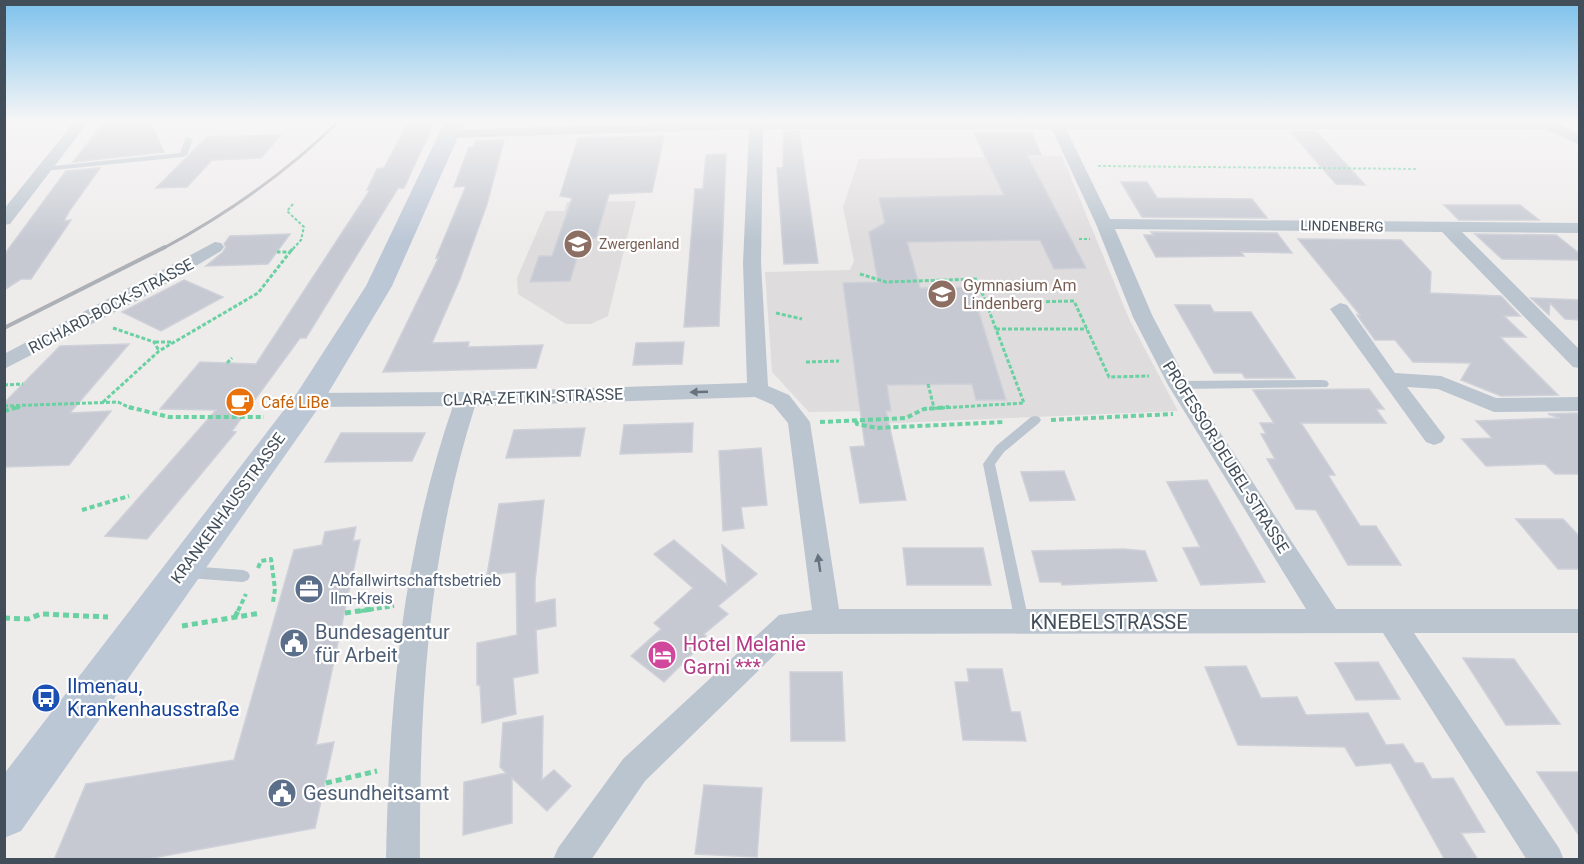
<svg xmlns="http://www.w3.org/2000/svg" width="1584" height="864" viewBox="0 0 1584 864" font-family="Roboto,sans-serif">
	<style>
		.education { fill: #dfdcdd }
		.building { fill: #c6c9d2; stroke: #ced1d8; stroke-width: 1.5 }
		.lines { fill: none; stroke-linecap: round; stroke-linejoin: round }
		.path-far3 { stroke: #6ad1a2; stroke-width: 2; stroke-dasharray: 3 2; stroke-linecap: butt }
		.path-far2 { stroke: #6ad1a2; stroke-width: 3; stroke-dasharray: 4 2; stroke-linecap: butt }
		.path-far1 { stroke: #6ad1a2; stroke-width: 4; stroke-dasharray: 5 3; stroke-linecap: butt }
		.path { stroke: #6ad1a2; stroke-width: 5; stroke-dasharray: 6 4; stroke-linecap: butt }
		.lane { fill: #bac5cf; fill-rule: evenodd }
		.street { fill: #bac5cf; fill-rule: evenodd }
		.secondary { fill: #bcc7d6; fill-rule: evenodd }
		.rail-far1 { stroke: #adb0b6; stroke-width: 3 }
		.rail { stroke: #adb0b6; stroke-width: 4 }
		.oneway { fill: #66727d }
		.labels { text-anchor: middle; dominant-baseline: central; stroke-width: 4.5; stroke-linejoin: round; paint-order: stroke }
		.far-street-label { font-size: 14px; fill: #424e5a; stroke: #fff }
		.far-education-label { font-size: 14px; fill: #785e54; stroke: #fff; text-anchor: start }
		.education-label { font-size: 16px; fill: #785e54; stroke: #fff; text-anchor: start }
		.street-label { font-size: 16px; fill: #424e5a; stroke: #fff }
		.food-label { font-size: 16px; fill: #c56008; stroke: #fff; text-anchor: start }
		.service-label { font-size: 16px; fill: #4e5e75; stroke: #fff; text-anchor: start }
		.near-street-label { font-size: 20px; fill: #424e5a; stroke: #fff }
		.near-service-label { font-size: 20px; fill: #4e5e75; stroke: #fff; text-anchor: start }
		.near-hotel-label { font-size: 20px; fill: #b23c85; stroke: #fff; text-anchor: start }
		.near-transit-label { font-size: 20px; fill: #164399; stroke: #fff; text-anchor: start }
	</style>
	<rect width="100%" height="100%" fill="#eeebeb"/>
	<path class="education" d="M1062,156L1130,321L1178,411L871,424L868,411L809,412L772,372L765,272L850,270L854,261L843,207L859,159Z
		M636,201L608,316L591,324H566L518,294L517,278L546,211H564L567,202Z"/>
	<path class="building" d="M150,121L164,152L73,162L102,125Z
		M434,123L404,188H398L306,338H300L232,431L236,432L147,539L105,536L216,410L160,409L200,362L256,364L370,190H367L377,169L384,168L407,125Z
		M784,131H799L818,263L784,264L777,168H783Z
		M1290,131H1316L1365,185L1336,184Z
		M974,133H1032L1041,155H1027L1086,268L1054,269L1040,240L907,242L920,288L971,287L1006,400H976L972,384L887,385L891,411H886L906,500L860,503L850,447L865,446L843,283L878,282L869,232L885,223L879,198L1004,195Z
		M281,135L261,158L212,160L187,187L156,188L207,137Z
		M664,136L652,192L609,194L596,238H583L570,281L530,282L539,256H552L572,198L560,196L578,138Z
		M504,140L487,204L460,279L432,343L469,342L468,347L543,345L536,368L383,372L439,257L436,258L466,186L454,187L469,147H473L476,141Z
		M726,154L719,326L684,327L695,189H703L706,155Z
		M100,168L70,210L64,221L71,220L31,279H21L4,290V255L66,171Z
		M1121,182H1147L1157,198L1252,199L1267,218L1142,217Z
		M1444,205H1520L1539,220H1459Z
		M1151,232L1277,233L1292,253L1241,252L1244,256L1156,257L1144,235H1154Z
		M290,234L268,264L206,266L223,252L226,247L224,244L230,236Z
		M1475,234L1556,235L1580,254V260L1502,259Z
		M1298,239L1401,240L1431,272L1430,293L1501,296L1520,316H1504L1526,337H1500L1558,395L1501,396L1461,380L1471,363L1413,362L1395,340H1375L1357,315H1360Z
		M184,280L223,297L161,331L122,312Z
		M1531,298L1580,300V320L1565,319L1550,303L1549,315Z
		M1175,305H1210L1214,312H1251L1295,378H1245L1242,373H1214Z
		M684,342L682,364L633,365L636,343Z
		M129,344L70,413L111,411L69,465L4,467V403L60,346Z
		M1369,389L1384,409H1376L1386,423H1301L1335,475H1328L1360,526H1376L1401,565H1348L1316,510L1296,509L1267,459H1275L1261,434H1266L1260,423H1274L1253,390Z
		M1577,413L1580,416V474H1555L1545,464L1486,466L1462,439L1492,438L1476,421L1560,418L1548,414Z
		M693,423L692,452L620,454L624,425Z
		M585,428L580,456L506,458L514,430Z
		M341,433H425L412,461L325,462Z
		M761,448L767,505L741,507L744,528L723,531L719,451Z
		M1064,471L1075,500L1030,501L1021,472Z
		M1207,480L1265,582L1201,585L1183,548L1200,547L1167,482Z
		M544,500L535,581V603L555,599L556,626L536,630L538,673L513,678L516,714L482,723L480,685H477V643L517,635L516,572L487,575L499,504Z
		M1516,519H1563L1580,537V569H1558Z
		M356,527L353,541L360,540L316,745L334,742L315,828L142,860H54L86,784L234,760L294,550L322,545L325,532Z
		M674,540L727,585L722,545L757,574L718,606L728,614L704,634L706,636L690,651L693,653L664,682L631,656L661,629L654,623L693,588L654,554Z
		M903,548H983L991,585H907Z
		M1124,549L1145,551L1157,581L1062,585L1061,582H1040L1032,551Z
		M1463,658L1514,659L1560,724L1506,725Z
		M1378,662L1400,699L1356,700L1335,663Z
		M1246,666L1261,698L1297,697L1306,715L1368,713L1386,745L1403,744L1415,763H1423L1432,779L1453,778L1485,832L1461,833L1478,860H1445L1391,763L1356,766L1345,747L1238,745L1205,667Z
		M967,669H1002L1011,712H1020L1026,741L963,740L955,682H969Z
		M790,672H842L845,741H791Z
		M543,716L542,780L554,770L571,786L547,811L512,778V823L463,835L464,782L506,773L500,767L503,723Z
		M1537,772H1580V837Z
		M704,785L762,788L757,857L695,854Z"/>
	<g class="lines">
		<path class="path-far3" d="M1098,166L1418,169
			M1079,239H1090
			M293,249L301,240L304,227L287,211L293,204"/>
		<path class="path-far2" d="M290,252L294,247
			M860,274L886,282L977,279L1024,403L924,409
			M986,303L1074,301L1109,377L1149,376
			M776,313L802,319
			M113,328L154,342L159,351
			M996,329H1087
			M155,342H174
			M806,362L839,361
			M227,363L232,358
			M928,384L934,408
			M4,385L23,384
			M103,402L159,351L258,293L290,252H277
			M4,406L118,402L132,409
			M17,409L20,406"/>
		<path class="path-far1" d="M129,407L169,417H264
			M4,411L19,407
			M1051,420L1173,414
			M856,421L857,424L877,428L1005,422
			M820,422L906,418L924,409L949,407
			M82,510L129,496
			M258,568L261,561L271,559L275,589L273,602
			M238,611L246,594
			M361,611L394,606"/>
		<path class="path" d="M345,613L372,609
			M235,617L239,609
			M4,618L28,619L41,614L108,617
			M182,626L261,613
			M326,783L377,771"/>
		<path class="lane" d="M186,137L193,139L187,155L183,157L44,171L40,169L44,167L180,153Z
			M1323,380L1327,381L1329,384L1327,387L1179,389L1173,385L1179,381Z
			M1035,416L1039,417L1041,420L1039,423L1004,452L995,464L1029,622L1027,626L1022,628L1017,626L1015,622L983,464L996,446L1031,417Z
			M188,566L243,570L248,572L250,576L248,580L243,582L188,578L183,576L181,572L183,568Z"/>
		<path class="street" d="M75,121H89L10,224L4,225V209Z
			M752,121H1554L1580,135V145L1545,129H1066L1110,219L1580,223V233L1462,232L1580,350V368L1573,367L1442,232L1115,229L1153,317L1189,385L1336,609H1580V633H1414L1559,848L1564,860H1527L1383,633L796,634L645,781L591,860H553L558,848L623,759L779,615L812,610L788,423L773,405L755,397L475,406C428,554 419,705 420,860H386C389,705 402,553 453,406L308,407L300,405L297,400L300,395L308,393L466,392L747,383L743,263L749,129L450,138L443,134L450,130ZM763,129H1052L1096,224L1133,317L1168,385L1306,609H839L810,422L789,395L768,386L761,263Z
			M215,242L221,243L224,247L221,251L142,298L4,369V354Z
			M1340,303L1347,305L1395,373L1441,376L1496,398L1580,397V411L1494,412L1438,389L1407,387L1445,437L1442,442L1434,445L1426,442L1330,309Z"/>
		<path class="secondary" d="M445,121H465L392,286L324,400L21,831L4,838V774L297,393L366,286Z"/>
		<path class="rail-far1" d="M162,249C227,214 286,173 339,121"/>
		<path class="rail" d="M4,328L165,247"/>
	</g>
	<defs><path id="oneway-solid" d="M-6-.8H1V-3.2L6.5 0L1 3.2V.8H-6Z" transform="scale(1.5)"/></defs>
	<g class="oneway">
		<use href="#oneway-solid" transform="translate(699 392) rotate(178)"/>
		<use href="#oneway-solid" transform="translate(819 563) rotate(-98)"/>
	</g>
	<linearGradient id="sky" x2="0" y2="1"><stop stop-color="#7dc1ec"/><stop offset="0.5" stop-color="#f7f6f6"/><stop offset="1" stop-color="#f7f6f6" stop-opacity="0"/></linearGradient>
	<rect width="1584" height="242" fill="url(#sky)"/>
	<defs>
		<g id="school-disc" transform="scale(1.5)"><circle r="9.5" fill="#8d6e63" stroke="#fff"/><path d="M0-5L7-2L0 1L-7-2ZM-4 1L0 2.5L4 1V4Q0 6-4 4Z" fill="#fff"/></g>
		<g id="cafe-disc" transform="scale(1.5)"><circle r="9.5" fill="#e8710a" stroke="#fff"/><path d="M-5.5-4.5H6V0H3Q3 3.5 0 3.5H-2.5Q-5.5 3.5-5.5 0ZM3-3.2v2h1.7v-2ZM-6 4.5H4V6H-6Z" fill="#fff"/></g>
		<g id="office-disc" transform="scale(1.5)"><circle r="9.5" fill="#5c6f8a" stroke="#fff"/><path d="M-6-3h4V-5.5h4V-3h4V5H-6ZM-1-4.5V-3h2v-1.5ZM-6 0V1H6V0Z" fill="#fff"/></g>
		<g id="civic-disc" transform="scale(1.5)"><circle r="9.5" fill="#5c6f8a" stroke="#fff"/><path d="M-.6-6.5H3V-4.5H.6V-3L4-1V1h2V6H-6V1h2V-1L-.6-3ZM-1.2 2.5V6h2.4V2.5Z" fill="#fff"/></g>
		<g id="hotel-disc" transform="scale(1.5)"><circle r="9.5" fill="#d1479c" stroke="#fff"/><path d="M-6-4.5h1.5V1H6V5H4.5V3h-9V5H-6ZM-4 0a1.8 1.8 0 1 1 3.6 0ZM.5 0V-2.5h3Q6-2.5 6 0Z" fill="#fff"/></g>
		<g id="bus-disc" transform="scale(1.5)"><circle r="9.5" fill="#1a4fb4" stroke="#fff"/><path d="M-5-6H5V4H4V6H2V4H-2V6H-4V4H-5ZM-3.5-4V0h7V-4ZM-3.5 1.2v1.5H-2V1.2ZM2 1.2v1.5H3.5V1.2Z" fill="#fff"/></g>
	</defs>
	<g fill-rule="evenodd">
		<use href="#school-disc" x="578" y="244"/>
		<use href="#school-disc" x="942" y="294"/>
		<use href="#cafe-disc" x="240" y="402"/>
		<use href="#office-disc" x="309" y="589"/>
		<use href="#civic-disc" x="294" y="643"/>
		<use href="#hotel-disc" x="662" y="655"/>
		<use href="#bus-disc" x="46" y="698"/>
		<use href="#civic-disc" x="282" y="793"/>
	</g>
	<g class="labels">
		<g class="far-street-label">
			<text transform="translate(1342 226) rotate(1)">LINDENBERG</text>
		</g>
		<g class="far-education-label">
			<text x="599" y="244">Zwergenland</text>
		</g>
		<g class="education-label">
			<text x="963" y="285">Gymnasium Am<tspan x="963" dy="18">Lindenberg</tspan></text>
		</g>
		<g class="street-label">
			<text transform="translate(111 306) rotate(-28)">RICHARD-BOCK-STRASSE</text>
			<text transform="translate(533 397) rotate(-2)">CLARA-ZETKIN-STRASSE</text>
			<text transform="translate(1226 457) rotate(58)">PROFESSOR-DEUBEL-STRASSE</text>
			<text transform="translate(228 508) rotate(-54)">KRANKENHAUSSTRASSE</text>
		</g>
		<g class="food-label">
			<text x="261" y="402">Café LiBe</text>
		</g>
		<g class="service-label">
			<text x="330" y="580">Abfallwirtschaftsbetrieb<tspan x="330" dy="18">Ilm-Kreis</tspan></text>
		</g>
		<g class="near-street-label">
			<text x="1109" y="622">KNEBELSTRASSE</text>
		</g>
		<g class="near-service-label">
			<text x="315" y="632">Bundesagentur<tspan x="315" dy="23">für Arbeit</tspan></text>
			<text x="303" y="793">Gesundheitsamt</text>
		</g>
		<g class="near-hotel-label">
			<text x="683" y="644">Hotel Melanie<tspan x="683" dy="23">Garni ***</tspan></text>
		</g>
		<g class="near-transit-label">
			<text x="67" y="686">Ilmenau,<tspan x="67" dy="23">Krankenhausstraße</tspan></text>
		</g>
	</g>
	<rect width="1584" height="864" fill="none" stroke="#424e5a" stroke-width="12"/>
</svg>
